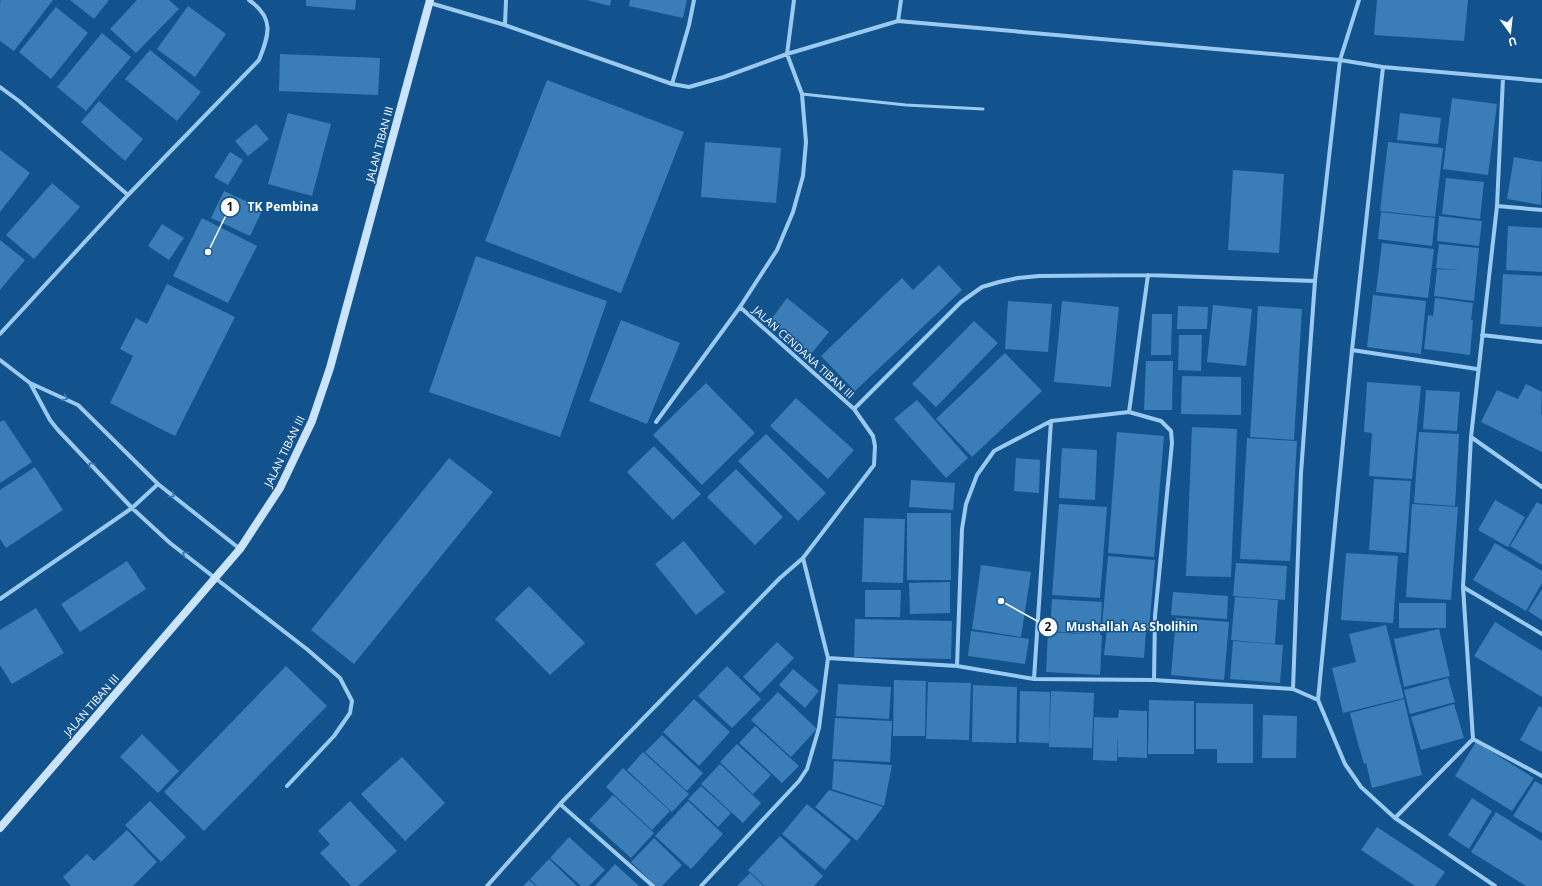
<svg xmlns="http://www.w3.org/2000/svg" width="1542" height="886" viewBox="0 0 1542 886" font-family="'Open Sans',sans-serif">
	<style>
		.building { fill: #3b7db6 }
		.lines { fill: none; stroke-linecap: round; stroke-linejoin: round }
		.lane { stroke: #9bcaf1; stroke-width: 3 }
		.street { stroke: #9bcaf1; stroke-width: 4 }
		.secondary { stroke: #cae4fc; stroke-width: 8 }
		.oneway { stroke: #3b77ab }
		.labels { text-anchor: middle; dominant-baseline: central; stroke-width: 3; stroke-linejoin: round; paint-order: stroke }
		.street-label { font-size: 11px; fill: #fff; stroke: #12538d }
		.leader { fill: none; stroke: #fff; stroke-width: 1.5 }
		.callout-dot { fill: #fff; stroke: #12538d; stroke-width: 1.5 }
		.mark-label { font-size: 12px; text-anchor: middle; font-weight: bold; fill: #111 }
		.callout-label { font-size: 12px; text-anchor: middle; font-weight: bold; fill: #fff; stroke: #12538d; stroke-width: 3; stroke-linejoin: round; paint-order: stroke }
	</style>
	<rect width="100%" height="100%" fill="#12538d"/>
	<path class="building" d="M1,0H53L14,51L0,41V2Z
		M70,0H109L94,19Z
		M137,0H169L179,9L136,53L110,29Z
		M306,0H356L355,10L306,6Z
		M587,0H611L610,6Z
		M630,0H687L683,18L629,6Z
		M1377,0H1468L1464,41L1374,35Z
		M188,6L226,34L195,77L157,49Z
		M56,7L88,33L51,79L19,52Z
		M102,33L131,57L86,111L57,87Z
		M150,50L201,92L177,121L125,79Z
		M280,54L380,58L378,95L279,91Z
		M547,80L684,132L621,293L485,241Z
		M1452,98L1497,104L1488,175L1443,169Z
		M99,101L143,139L125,161L81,122Z
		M288,113L331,124L312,196L268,184Z
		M1400,113L1441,118L1438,144L1397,140Z
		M256,124L269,139L248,156L235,141Z
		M705,142L781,148L776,203L701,197Z
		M1388,142L1443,148L1435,217L1380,211Z
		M0,150L30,173L0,212Z
		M230,152L243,160L228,185L214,177Z
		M1514,157L1542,162L1541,205L1507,199Z
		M1233,170L1284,174L1279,253L1228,250Z
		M1446,178L1484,182L1480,219L1442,214Z
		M52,183L80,207L34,259L6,235Z
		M224,191L263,209L250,236L211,218Z
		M1381,212L1435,218L1432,246L1378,239Z
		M1439,216L1482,221L1479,246L1437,241Z
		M202,218L257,246L228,303L173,276Z
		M162,224L184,238L169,260L148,246Z
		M1508,226L1542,228V272L1506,270Z
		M0,240L25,260L0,290Z
		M1382,243L1434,249L1428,298L1376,292Z
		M1439,244L1479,248L1474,301L1434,296L1437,269L1460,270L1436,268Z
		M476,256L607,301L560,437L429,392Z
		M939,265L962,290L855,391L821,356L902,278L913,290Z
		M1503,274L1542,276V327L1500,324Z
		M167,284L235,317L175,436L110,403L133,356L120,349L136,318L147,324Z
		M1373,295L1426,301L1421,354L1367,347Z
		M787,298L829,332L811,354L770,321Z
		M1435,298L1473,303L1471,320H1473L1470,355L1424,349L1428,315L1433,316Z
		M1008,301L1052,304L1048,352L1005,349Z
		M1062,301L1119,307L1111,387L1054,382Z
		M1213,305L1252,309L1246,366L1207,362Z
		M1178,306L1208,307L1207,329H1177Z
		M1258,306L1302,309L1294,440L1250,437Z
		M1152,314H1172L1171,355H1151Z
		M621,320L680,343L647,424L589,401Z
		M974,321L998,343L936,407L912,384Z
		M1179,335H1202L1201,371L1178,370Z
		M1005,353L1042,391L972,457L936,419Z
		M1146,361H1173L1172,410H1144Z
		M1182,376L1241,377V415L1181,414Z
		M1367,382L1421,386L1412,479L1369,476L1372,433L1364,432Z
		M706,383L755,433L702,485L653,435Z
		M1526,384L1542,392L1541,414L1542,415V452L1481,422L1497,390L1518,399Z
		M1426,390L1460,392L1457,431L1423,429Z
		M796,398L854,450L828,479L770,426Z
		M917,400L968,458L946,478L894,419Z
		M4,420L32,462L0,483V422Z
		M1192,427L1237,429L1231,577L1186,576Z
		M1117,432L1164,436L1154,557L1108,553Z
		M1419,432L1459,434L1455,506L1414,503Z
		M766,434L826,493L798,521L738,461Z
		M1247,438L1297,441L1290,561L1240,559Z
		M654,446L701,494L673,520L627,472Z
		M1062,448L1097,450L1095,500L1059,498Z
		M449,458L493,492L354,664L311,630Z
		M1016,458L1040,460L1039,493L1014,491Z
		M35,467L63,510L6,548L0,539V490Z
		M736,469L783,517L755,545L707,497Z
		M1374,479L1411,481L1406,553L1369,550Z
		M911,480L955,483L953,510L909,507Z
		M1495,500L1525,517L1508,547L1478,530Z
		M1537,502L1542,505V565L1510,546Z
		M1059,504L1107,507L1100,598L1052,595Z
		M1412,504L1458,507L1451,600L1406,597Z
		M907,513H951V580H907Z
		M864,518L905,519L903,583L862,582Z
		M684,541L725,592L696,615L655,564Z
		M1495,543L1542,571V583L1526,611L1473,580Z
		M1346,553L1398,556L1393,623L1341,620Z
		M1108,556L1155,560L1149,630L1102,626Z
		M127,561L146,589L80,632L61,604Z
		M1236,563L1287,566L1285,600L1233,596Z
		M981,565L1031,572L1021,637L972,629Z
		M950,582V613L910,614L909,583Z
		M529,586L585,643L550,675L495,619Z
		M1542,589V620L1528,611Z
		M865,590H901L900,617H865Z
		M1173,592L1228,596L1227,619L1171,615Z
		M1235,597L1278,600L1275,644L1231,640Z
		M1052,599L1102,602L1100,635L1050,631Z
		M1399,603H1446V628H1399Z
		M36,608L64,653L12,684L0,665V630Z
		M1176,618L1229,622L1224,680L1171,675Z
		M855,619L952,621L951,659L854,657Z
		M1495,622L1542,651V697L1474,656Z
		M1386,625L1404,698L1343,713L1332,668L1356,662L1349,634Z
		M1107,629L1146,632L1144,658L1104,655Z
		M1439,629L1450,676L1404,687L1394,639Z
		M971,631L1029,639L1025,664L968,656Z
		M1048,632L1102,635L1100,675L1046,672Z
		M1233,641L1283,645L1280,683L1230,679Z
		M777,642L794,658L760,693L743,677Z
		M286,666L327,706L204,831L164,792Z
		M727,666L761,699L732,728L698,696Z
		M793,669L819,691L805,708L779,685Z
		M1448,678L1455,702L1410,714L1404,690Z
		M894,680L926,681L925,736H893Z
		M928,682L971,683L969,740L926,739Z
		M838,684L891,687L889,719L836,716Z
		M973,685L1017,687L1016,743L972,742Z
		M1020,691L1050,692L1049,743L1019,742Z
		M1051,691L1094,693L1092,748L1049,747Z
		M778,692L817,729L791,757L751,720Z
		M694,699L730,732L699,766L663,732Z
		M1404,699L1422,775L1372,788L1366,763L1364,764L1357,740L1350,713Z
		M1149,700L1194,701V754H1148Z
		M1196,703L1253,704V763H1217V749H1196Z
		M1454,704L1464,738L1421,750L1411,717Z
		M1539,706L1542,708V752L1520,740Z
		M1119,710L1147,711V758L1118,757V733L1117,761L1093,760L1094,717L1118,718Z
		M1263,715L1297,716L1296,758H1262Z
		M835,718L892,721L890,762L832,759Z
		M755,726L799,766L782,783L739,743Z
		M142,734L179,771L158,793L120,757Z
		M662,735L703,773L687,791L645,752Z
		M1476,742L1534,778L1512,811L1455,776Z
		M737,744L771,775L753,794L720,762Z
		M643,752L689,794L672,812L627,770Z
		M402,757L445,803L405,841L361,794Z
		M834,761L892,765L884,806L832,789Z
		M720,764L761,803L743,823L701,784Z
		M623,768L670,811L652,830L606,787Z
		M1535,781L1542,785V833L1513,816Z
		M701,786L731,813L718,827L688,799Z
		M829,790L883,807L857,841L815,807Z
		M613,795L654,833L631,858L589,820Z
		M1472,798L1492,811L1469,849L1448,835Z
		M150,801L186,837L161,862L125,825Z
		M350,801L397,851L358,886H351L320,853L330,844L318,831Z
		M688,801L723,834L691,869L655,836Z
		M807,804L851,840L825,870L782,834Z
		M1496,812L1542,841V886H1526L1471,852Z
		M1377,827L1445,872L1435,886H1415L1361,850Z
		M127,830L157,862L133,886H71L63,877L87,854L94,861Z
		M780,836L823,876L814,886H765L748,870Z
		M569,837L605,870L589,886H581L550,858Z
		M654,838L682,865L662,886H656L631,862Z
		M549,859L577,886H537L530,879Z
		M615,864L639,886H595Z
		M750,873L764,886H737Z
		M529,880L536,886H523Z"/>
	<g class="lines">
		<path class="lane" d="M802,94L906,105L983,109"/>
		<path class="street" d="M430,3L505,25L672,84L689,87L724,77L787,54L898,21L1340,60L1383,67L1542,81
			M898,21L901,0
			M505,25L506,0
			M1383,67L1352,350L1318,700L1345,764L1361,787L1395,818L1495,886
			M672,84L689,25L694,0
			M0,87L19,101L128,195
			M1497,206L1542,210
			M0,334L128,195L259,60C269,35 275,18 249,0
			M1482,335L1542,342
			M1352,350L1477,369
			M0,360L30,383L78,405L158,484L240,549
			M30,383L50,420L58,430L132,508L170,543L308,650L340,678L352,701L350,713L334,736L287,786
			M854,409L961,302L982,287L999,282L1018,278L1039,276L1148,275L1315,281
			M1129,412L1148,275
			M656,422L740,307L777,250L793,212L803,176L806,142L802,94L787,54L794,0
			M1471,437L1542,487
			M1463,587L1542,634
			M0,599L132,508L158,484
			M828,658L957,666L1034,679L1154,680L1293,689L1318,700
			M957,666L962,529L966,504L977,475L994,451L1051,421L1129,412L1161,421L1171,431L1172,443L1155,616L1154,680
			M1034,679L1051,421
			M1293,689L1301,473L1315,281L1340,60L1359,0
			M1473,739L1542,776
			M560,804L653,886
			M1395,818L1473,739L1463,587L1471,437L1497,206L1503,78
			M487,886L560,804L780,578L803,558L874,465L875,446L873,436L854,409L740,307
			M701,886L799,781L807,769L819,728L828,658L803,558"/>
		<path class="secondary" d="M0,828L240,549L280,488L312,421L330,368L430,0"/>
	</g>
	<defs><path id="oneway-chevron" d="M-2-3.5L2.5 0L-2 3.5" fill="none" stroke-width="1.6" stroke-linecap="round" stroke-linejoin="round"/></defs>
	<g class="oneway">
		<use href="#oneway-chevron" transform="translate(65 398) rotate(25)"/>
		<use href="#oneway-chevron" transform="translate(91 465) rotate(-133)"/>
		<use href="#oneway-chevron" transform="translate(172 495) rotate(38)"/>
		<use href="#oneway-chevron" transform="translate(185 554) rotate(-142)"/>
	</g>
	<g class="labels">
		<g class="street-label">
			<text transform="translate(379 144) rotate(-75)">JALAN TIBAN III</text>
			<text transform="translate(804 352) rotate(42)">JALAN CENDANA TIBAN III</text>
			<text transform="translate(284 451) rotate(-64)">JALAN TIBAN III</text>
			<text transform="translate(91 705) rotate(-49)">JALAN TIBAN III</text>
		</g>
	</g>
	<path class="leader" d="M208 252L230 207M1001 601L1048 627"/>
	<g class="callout-dot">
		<circle cx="208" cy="252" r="4"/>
		<circle cx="1001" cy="601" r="4"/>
		<circle cx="230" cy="207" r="10"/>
		<circle cx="1048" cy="627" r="10"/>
	</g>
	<g class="mark-label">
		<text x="230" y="211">1</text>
		<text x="1048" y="631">2</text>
	</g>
	<g class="callout-label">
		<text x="283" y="211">TK Pembina</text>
		<text x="1132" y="631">Mushallah As Sholihin</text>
	</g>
	<g transform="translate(1510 32) rotate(165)" stroke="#12538d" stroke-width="3" paint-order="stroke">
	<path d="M0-3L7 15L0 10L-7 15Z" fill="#ffffff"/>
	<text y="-6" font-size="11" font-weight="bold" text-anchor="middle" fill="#ffffff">U</text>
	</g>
</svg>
